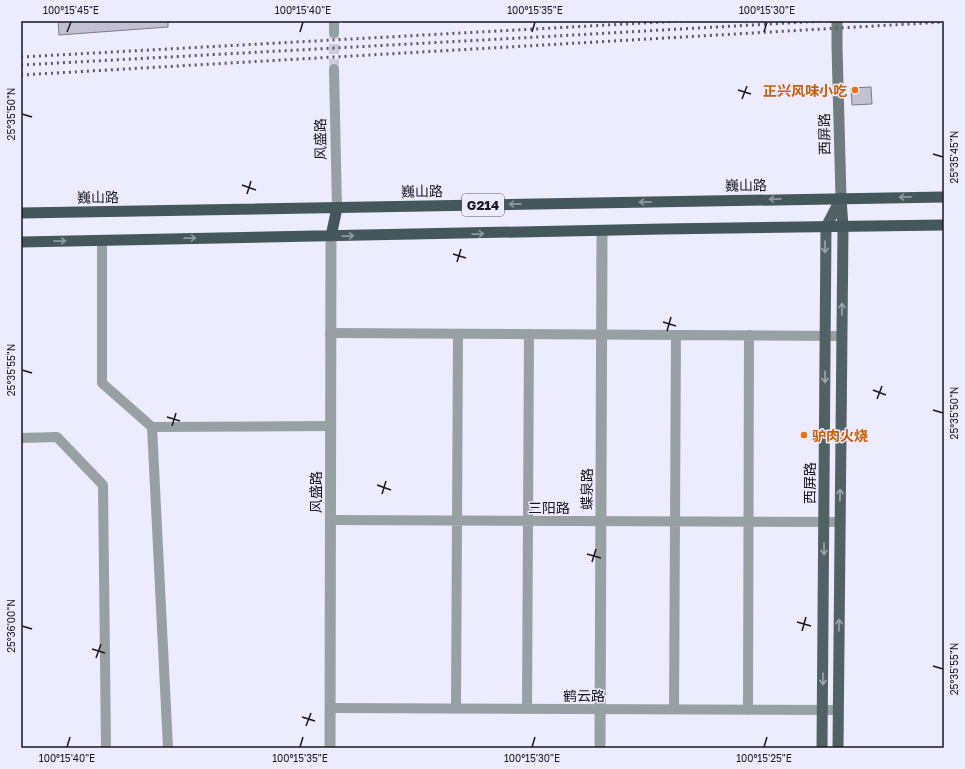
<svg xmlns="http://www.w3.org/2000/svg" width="965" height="769" viewBox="0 0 965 769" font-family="'Golos Text','Noto Sans SC',sans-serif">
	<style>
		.building { fill: #c2c0d2; stroke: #7b798a }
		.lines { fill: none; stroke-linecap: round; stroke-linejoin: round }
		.minor-tunnel { stroke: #cdcbdd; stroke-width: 10; stroke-dasharray: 10 5; stroke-linecap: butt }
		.minor { stroke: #97a1a3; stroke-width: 10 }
		.tertiary { stroke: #97a1a3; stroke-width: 11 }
		.secondary { stroke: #6e7c7f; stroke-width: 11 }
		.primary { stroke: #516265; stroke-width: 11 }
		.trunk { stroke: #44575a; stroke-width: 11 }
		.rail { stroke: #5b5a65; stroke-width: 3; stroke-dasharray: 2 4; stroke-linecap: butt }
		.oneway { stroke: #909aa4 }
		.oneway2 { stroke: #9fa6b2 }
		.ticks { fill: none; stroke: #19181f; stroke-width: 1.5 }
		.food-dot { fill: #e8710a; stroke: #edebfe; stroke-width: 1.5 }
		.labels { text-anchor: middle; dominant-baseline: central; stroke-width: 3; stroke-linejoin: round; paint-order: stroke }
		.shield { fill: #edebfe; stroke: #595762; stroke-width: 1 }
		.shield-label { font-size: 13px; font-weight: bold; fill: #19181f }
		.food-label { font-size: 14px; font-weight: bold; fill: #c56008; stroke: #edebfe; text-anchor: end }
		.street-label { font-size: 14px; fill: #19181f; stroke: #edebfe }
		.neatline { fill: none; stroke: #19181f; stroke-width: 1.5 }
		.ticks-label { font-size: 10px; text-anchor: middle; fill: #19181f }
	</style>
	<rect width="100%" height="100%" fill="#edebfe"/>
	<path class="building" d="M58,21H168V27L59,35Z
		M871,87L872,104L852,105L851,88Z"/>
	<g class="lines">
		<path class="minor-tunnel" d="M334,69V33"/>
		<path class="minor" d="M334,33V21
			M334,69L337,208
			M102,240V383L152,427
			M330,333L842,336
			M21,438L57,437L103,485L106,747L105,748
			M330,520L840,522
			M330,708L838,710
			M456,708L458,334
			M527,709L529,334
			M674,709L676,335
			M748,710L749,335
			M168,748L152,427L330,426"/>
		<path class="tertiary" d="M330,748L331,236
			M600,748L602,231"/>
		<path class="secondary" d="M837,21V46L841,198"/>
		<path class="primary" d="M822,748L826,227L841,198
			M838,748L843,227L841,199"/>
		<path class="trunk" d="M21,213L944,197
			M331,236L337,208
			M21,242L663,229L944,225"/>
		<path class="rail" d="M21,57L681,21
			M21,65L538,37L823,21
			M21,75L944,22"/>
	</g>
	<defs><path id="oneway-shaft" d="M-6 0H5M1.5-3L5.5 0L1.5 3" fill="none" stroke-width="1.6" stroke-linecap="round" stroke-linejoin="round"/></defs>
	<g class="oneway">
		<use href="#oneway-shaft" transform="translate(905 197) rotate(179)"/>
		<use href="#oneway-shaft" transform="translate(775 199) rotate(179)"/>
		<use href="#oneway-shaft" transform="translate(645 202) rotate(179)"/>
		<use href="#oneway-shaft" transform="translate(515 204) rotate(179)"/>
		<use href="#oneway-shaft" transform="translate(478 234) rotate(-1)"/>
		<use href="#oneway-shaft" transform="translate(348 236) rotate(-1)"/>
		<use href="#oneway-shaft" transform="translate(190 238) rotate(-1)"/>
		<use href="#oneway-shaft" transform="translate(60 241) rotate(-1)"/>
	</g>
	<g class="oneway2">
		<use href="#oneway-shaft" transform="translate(825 247) rotate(90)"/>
		<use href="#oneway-shaft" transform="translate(842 309) rotate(-90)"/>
		<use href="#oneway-shaft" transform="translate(825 377) rotate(90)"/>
		<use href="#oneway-shaft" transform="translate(840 495) rotate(-89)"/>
		<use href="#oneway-shaft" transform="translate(824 549) rotate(90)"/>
		<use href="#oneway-shaft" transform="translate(839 625) rotate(-89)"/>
		<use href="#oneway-shaft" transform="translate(823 679) rotate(90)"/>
	</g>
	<path class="ticks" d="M67,32L71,22M300,32L303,22M532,32L535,22M764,32L767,22M738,90L751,94M742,99L747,86M22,114L32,117M933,154L943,157M242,185L256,190M247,194L251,181M453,254L466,258M457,262L461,249M663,322L676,326M667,331L671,317M22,370L32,373M873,390L886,395M877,399L882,386M933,410L943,413M167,417L180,421M172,426L176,413M377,485L391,490M382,494L386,481M587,554L601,558M592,562L596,549M797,622L811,626M22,626L32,629M802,631L806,617M92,649L105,653M96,658L101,644M933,666L943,669M302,717L315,721M306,726L311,713M67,747L70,737M300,747L303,737M532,747L535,737M764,747L767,737"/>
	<g class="food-dot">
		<circle cx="855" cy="90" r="4"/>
		<circle cx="804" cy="435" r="4"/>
	</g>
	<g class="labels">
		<rect class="shield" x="462" y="194" width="42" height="22" rx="3"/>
		<g class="shield-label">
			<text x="483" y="205">G214</text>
		</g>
		<g class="food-label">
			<text x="847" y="90">正兴风味小吃</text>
			<text x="812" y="435" text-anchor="start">驴肉火烧</text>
		</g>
		<g class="street-label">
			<text transform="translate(824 134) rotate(-91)">西屏路</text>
			<text transform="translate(320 139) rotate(-91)">风盛路</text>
			<text transform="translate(746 185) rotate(-1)">巍山路</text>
			<text transform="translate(422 191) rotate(-1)">巍山路</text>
			<text transform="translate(98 197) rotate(-1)">巍山路</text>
			<text transform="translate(809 483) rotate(-90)">西屏路</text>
			<text transform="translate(586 489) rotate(-90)">蝶泉路</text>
			<text transform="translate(315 492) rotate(-90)">风盛路</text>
			<text x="549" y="507">三阳路</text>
			<text x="584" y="695">鹤云路</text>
		</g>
	</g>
	<rect width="965" height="769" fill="none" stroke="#edebfe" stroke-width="44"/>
	<rect x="22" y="22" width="921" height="725" class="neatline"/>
	<g class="ticks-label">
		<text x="71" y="14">100°15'45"E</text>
		<text x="303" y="14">100°15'40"E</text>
		<text x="535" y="14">100°15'35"E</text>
		<text x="767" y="14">100°15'30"E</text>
		<text transform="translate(11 114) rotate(-90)" y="4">25°35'50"N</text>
		<text transform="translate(954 157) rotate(-90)" y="4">25°35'45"N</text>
		<text transform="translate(11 370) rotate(-90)" y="4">25°35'55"N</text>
		<text transform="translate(954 413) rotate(-90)" y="4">25°35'50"N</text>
		<text transform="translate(11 626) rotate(-90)" y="4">25°36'00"N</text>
		<text transform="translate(954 669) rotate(-90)" y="4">25°35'55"N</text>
		<text x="67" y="762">100°15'40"E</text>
		<text x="300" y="762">100°15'35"E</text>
		<text x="532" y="762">100°15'30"E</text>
		<text x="764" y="762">100°15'25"E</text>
	</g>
</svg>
